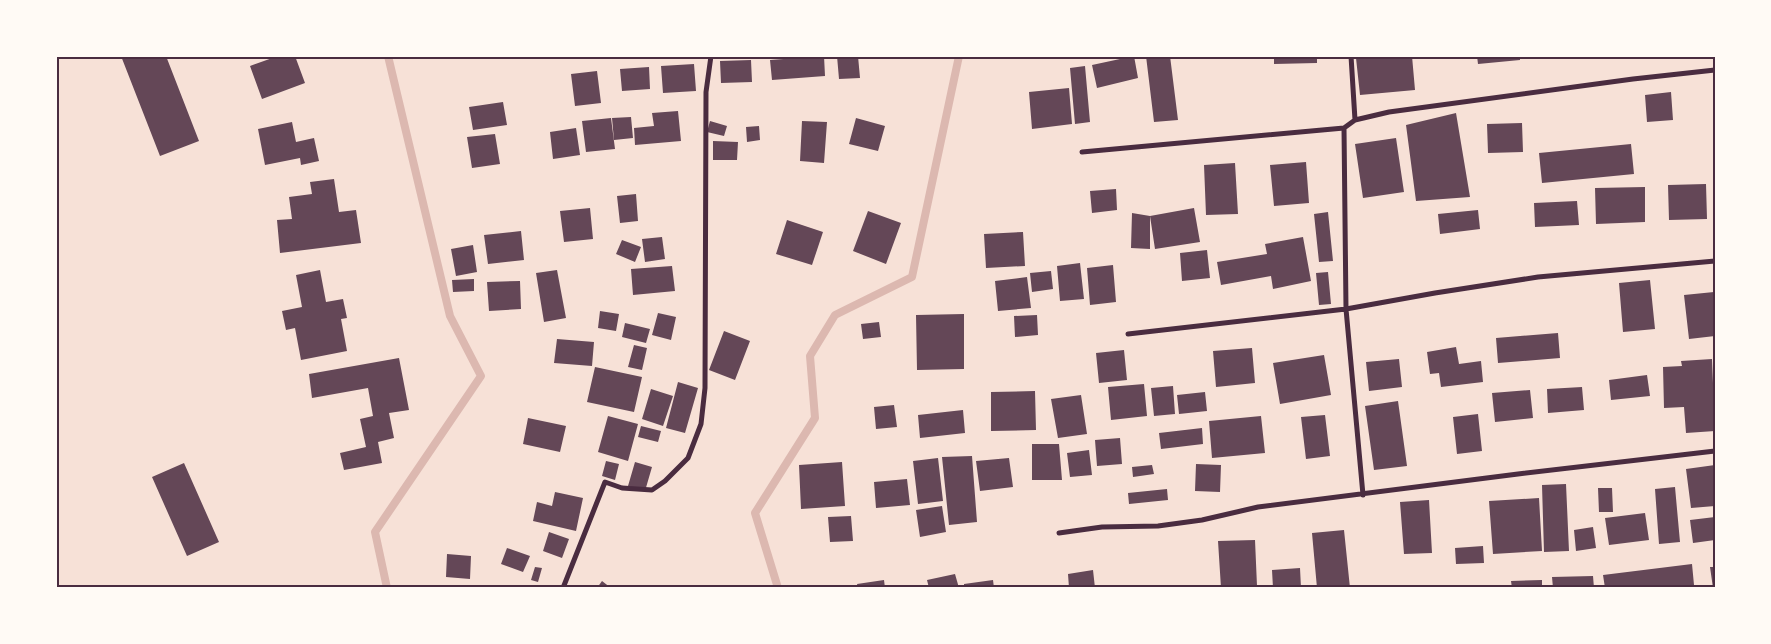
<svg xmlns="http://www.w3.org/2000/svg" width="1771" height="644" viewBox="0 0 1771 644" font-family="'Alegreya Sans',sans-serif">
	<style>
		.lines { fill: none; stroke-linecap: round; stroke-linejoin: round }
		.stream { stroke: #dcb8b0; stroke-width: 8 }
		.building { fill: #644757 }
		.minor { stroke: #4a2c40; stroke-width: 5 }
		.neatline { fill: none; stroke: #4a2c40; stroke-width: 2 }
	</style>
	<rect width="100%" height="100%" fill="#f7e1d7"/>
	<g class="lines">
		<path class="stream" d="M387,588L375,532L481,376L450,316L388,56
			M778,588L755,513L815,418L810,356L835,315L912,277L959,56"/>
	</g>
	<path class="building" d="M121,56H166L199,141L160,156Z
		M278,56H295L305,83L262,99L250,66Z
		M824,56L825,76L772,80L770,60Z
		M837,56H858L860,78L839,79Z
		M1134,56L1138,78L1097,88L1092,65Z
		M1146,56H1170L1178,120L1154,122Z
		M1274,56H1317V63L1274,64Z
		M1376,56H1412L1415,90L1360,95L1356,58Z
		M1477,56H1520V60L1478,64Z
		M751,60L752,82L721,83L720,61Z
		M694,64L696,91L663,93L661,66Z
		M1085,66L1090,122L1075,124L1070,68Z
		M649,67L650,89L622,91L620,69Z
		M597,71L601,103L575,106L571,74Z
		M1069,88L1072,124L1032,129L1029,92Z
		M1671,92L1673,120L1647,122L1645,95Z
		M503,102L507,125L473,130L469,107Z
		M678,111L681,141L635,145L634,128L654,126L652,113Z
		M1456,113L1470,197L1416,201L1406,125Z
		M631,117L633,138L614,140L612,118Z
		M611,118L615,149L586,152L582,121Z
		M856,118L885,126L878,151L849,144Z
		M710,121L727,126L724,136L707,132Z
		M802,121L827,122L824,163L800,161Z
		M292,122L296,142L314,138L319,161L301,165L300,158L265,165L258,129Z
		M1522,123L1523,152L1488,153L1487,124Z
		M759,126L760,140L747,142L746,127Z
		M576,128L580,155L553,159L550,132Z
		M495,134L500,164L472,168L467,137Z
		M1396,138L1404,192L1363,198L1355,144Z
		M713,141L738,142L737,160H713Z
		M1631,144L1634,174L1542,183L1539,153Z
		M1306,162L1309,203L1274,206L1270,165Z
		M1235,163L1238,214L1206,215L1204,165Z
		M334,179L339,212L356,210L361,243L280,253L277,220L292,219L289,197L312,194L310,182Z
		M1706,184L1707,219L1669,220L1668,185Z
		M1645,187V222L1596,224L1595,188Z
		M1116,189L1117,210L1092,213L1090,191Z
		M636,194L638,221L620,223L617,196Z
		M1577,201L1579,225L1535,227L1534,203Z
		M590,208L593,239L564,242L560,211Z
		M1194,208L1200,242L1155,249L1150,216Z
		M1478,210L1480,229L1440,234L1438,214Z
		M868,211L901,223L886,264L853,251Z
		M1328,212L1333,261L1319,262L1314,214Z
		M1132,213L1150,216V249L1131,248Z
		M787,220L823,232L812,265L776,254Z
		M521,231L524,260L488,264L484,235Z
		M1023,232L1025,266L986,268L984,234Z
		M662,237L665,259L645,262L642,239Z
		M1303,237L1311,281L1273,289L1271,276L1221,285L1217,262L1267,254L1265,244Z
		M622,240L641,247L635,262L616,254Z
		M473,245L477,272L456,276L451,249Z
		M1207,250L1210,278L1182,281L1180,253Z
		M1080,263L1084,299L1060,301L1057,266Z
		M1113,265L1116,302L1090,305L1087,268Z
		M672,266L675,291L633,295L631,269Z
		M320,270L326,302L343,299L347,318L341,319L347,351L301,360L295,328L286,330L282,311L302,307L296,275Z
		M557,270L566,318L544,322L536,273Z
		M1051,271L1053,289L1032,292L1030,273Z
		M1328,272L1331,304L1319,305L1316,273Z
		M1027,277L1031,308L998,311L995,281Z
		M474,279V291L453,292L452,280Z
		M1650,280L1655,329L1623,332L1619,283Z
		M520,281L521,309L489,311L487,282Z
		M1714,292L1715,336L1689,339L1684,295Z
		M600,311L619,314L616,331L598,328Z
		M658,313L676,317L671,340L652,335Z
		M964,314V369L917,370L916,315Z
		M1037,315L1038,335L1015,337L1014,316Z
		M879,322L881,337L863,339L861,324Z
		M625,323L650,329L646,343L622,337Z
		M724,331L750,341L735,380L709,370Z
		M1558,333L1560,358L1498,363L1496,338Z
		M557,339L594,342L592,366L554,363Z
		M634,345L647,348L642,370L628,367Z
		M1456,347L1459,364L1481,361L1483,382L1441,387L1439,373L1430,374L1427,352Z
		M1252,348L1255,383L1216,387L1213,351Z
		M1124,350L1127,380L1099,383L1096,353Z
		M1324,355L1331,395L1280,404L1273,363Z
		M399,358L409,410L389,413L394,438L378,442L382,463L344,470L340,453L366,447L360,419L373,416L368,388L312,398L309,374Z
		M1399,359L1402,387L1369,391L1366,362Z
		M1712,359L1715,431L1686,433L1684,407L1664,408L1663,367L1682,366L1681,361Z
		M595,367L642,377L634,412L587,402Z
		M1647,375L1650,396L1611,400L1609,380Z
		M678,382L698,388L685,433L666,428Z
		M1144,384L1147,416L1111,420L1108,387Z
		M1173,386L1175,414L1154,416L1151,388Z
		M1582,387L1584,410L1548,413L1547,389Z
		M651,389L673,396L663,426L642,419Z
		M1530,390L1533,418L1495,422L1492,393Z
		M1035,391L1036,430L991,431V392Z
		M1205,392L1207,411L1179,414L1177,395Z
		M1081,395L1087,434L1058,438L1051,399Z
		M1398,401L1407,466L1374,470L1365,406Z
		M894,405L897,427L876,429L874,407Z
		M963,410L965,433L920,438L918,415Z
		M1478,414L1482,451L1457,454L1453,417Z
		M1325,415L1330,456L1306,459L1301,417Z
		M608,416L638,424L628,461L598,452Z
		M1261,416L1265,453L1212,458L1209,421Z
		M528,418L566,426L560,452L523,444Z
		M641,426L661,431L658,442L638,437Z
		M1202,428L1203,444L1161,449L1159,433Z
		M1120,438L1122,464L1097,466L1095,440Z
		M1032,444H1059L1062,480H1032Z
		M1089,450L1092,475L1070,477L1067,453Z
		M972,456L977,522L949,525L942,457Z
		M938,458L943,501L918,504L913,461Z
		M1009,458L1013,487L980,491L976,461Z
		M606,461L619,464L615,480L602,476Z
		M635,462L652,467L645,491L628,486Z
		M842,462L845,506L801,509L799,465Z
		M184,463L219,542L187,556L152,477Z
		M1196,464L1221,465L1220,492L1195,491Z
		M1152,465L1154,474L1133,477L1132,467Z
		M1715,465V506L1691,508L1686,469Z
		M907,479L910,505L876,508L874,482Z
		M1566,484L1569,551L1544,552L1542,485Z
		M1675,487L1680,542L1659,544L1655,489Z
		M1598,488H1612L1613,512H1599Z
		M1167,489L1168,500L1129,504L1128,493Z
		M555,492L583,498L576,531L533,521L537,502L552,506Z
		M1539,498L1542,551L1493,554L1489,501Z
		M1429,500L1432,553L1404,554L1400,502Z
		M942,506L946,532L920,537L916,510Z
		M1645,513L1649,540L1609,545L1605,518Z
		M851,516L853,541L830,542L828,517Z
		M1715,517V540L1693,543L1690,520Z
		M1593,527L1596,548L1576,551L1574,530Z
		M1344,530L1350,588H1317L1312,533Z
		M549,532L569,539L562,558L543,551Z
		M1255,540L1257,586L1221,588L1218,541Z
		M1483,546L1484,563L1456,564L1455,548Z
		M507,548L530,556L523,572L501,564Z
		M447,554L471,556L470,579L446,577Z
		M1692,564L1694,585L1672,588H1605L1603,575Z
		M535,567L542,568L538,582L531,580Z
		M1710,567H1715V588H1713Z
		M1300,568L1301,588H1273L1272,570Z
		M1093,570L1095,588H1069L1068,574Z
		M955,574L959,588H929L927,580Z
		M1593,576L1594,588H1553L1552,577Z
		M884,580L885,588H858L857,584Z
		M993,580L994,588H964V584Z
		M1542,580V588H1512L1511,581Z
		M602,581L611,588H597Z"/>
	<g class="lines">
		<path class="minor" d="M1351,56L1355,120
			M1344,128L1346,309L1363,495
			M1082,152L1344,128L1355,120L1389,112L1633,79L1715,70
			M1128,334L1346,309L1435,293L1538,277L1715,261
			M1059,533L1102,527L1158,526L1202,520L1258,507L1518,474L1715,451
			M563,588L605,482L622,488L652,490L665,481L688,458L701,424L705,388L706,92L711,56"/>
	</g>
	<rect width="1771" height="644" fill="none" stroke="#fffaf5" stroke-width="115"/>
	<rect x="58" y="58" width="1656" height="528" class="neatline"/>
</svg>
